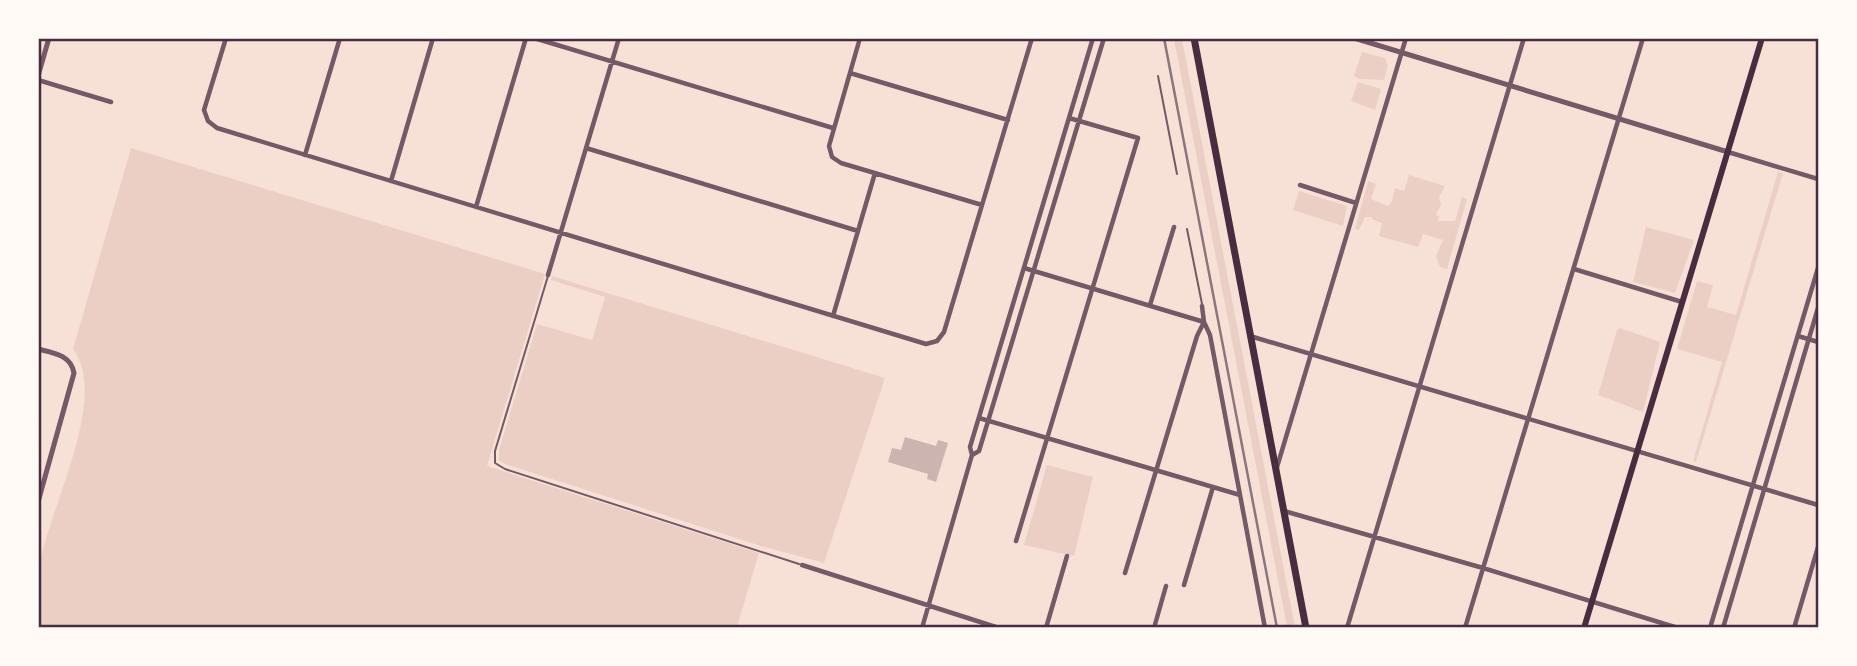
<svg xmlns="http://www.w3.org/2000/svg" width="1857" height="666" viewBox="0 0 1857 666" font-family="'Varela Round',sans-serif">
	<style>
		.green { fill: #ebcfc5 }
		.building { fill: #ccb4b1 }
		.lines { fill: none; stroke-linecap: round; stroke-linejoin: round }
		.service { stroke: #755966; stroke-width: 2 }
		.minor { stroke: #755966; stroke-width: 4.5 }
		.tertiary { stroke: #755966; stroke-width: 5 }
		.secondary { stroke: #4a2c40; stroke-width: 6 }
		.primary { stroke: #4a2c40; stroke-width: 7 }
		.rail { stroke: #8f747c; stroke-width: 2.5 }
		.neatline { fill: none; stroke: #4a2c40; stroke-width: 2.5 }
	</style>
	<rect width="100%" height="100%" fill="#f7e1d7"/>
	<path class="green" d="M1174,39H1182L1295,627H1287Z
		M1362,52L1385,58L1388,65L1384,80L1359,79L1354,76Z
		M1358,82L1381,89L1375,110L1351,101Z
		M131,148L545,274L487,466L759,553L737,627H39C38,610 37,591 38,573C45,515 111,399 73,349Z
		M1778,172L1783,173L1696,462L1693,461L1722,362L1677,349L1697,281L1713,285L1707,307L1736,315Z
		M1409,175L1445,186L1439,197L1441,204L1436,215L1439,216L1438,221H1455L1462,197L1467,199L1447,269L1440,267L1436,256L1443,240L1423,234L1418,247L1379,236L1382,223L1372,219V217H1365L1359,230L1355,229L1368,181L1376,184L1371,199L1388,206L1392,201L1395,188L1404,191Z
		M1299,191L1347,206L1343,226L1293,210Z
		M1646,227L1694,240L1675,293L1633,282Z
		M552,276L885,378L824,563L761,546L505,464L499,460V450L537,324L592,340L605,297L551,280Z
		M1620,328L1660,342L1643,412L1598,395L1617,330Z
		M1047,465L1093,477L1074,556L1024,545Z"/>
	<path class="building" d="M905,437L936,446L938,440L948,443L936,482L927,479L928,474L888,462L892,448L901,450Z"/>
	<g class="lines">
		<path class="service" d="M1158,76L1177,174
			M1187,229L1202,304
			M548,276L495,451V463L505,469L799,564"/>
		<path class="minor" d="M226,38L204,110L208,121L217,128L926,344L937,341L944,332L1032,38
			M534,38L833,128
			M860,38L829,146L832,157L841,163L982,205
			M850,73L1008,120
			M38,80L111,102
			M586,148L858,231
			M1728,152L1818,179
			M305,155L340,38
			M391,181L433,38
			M1300,185L1356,203
			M476,207L526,38
			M1024,268L1204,322L1197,336L1125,573
			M1574,269L1682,302
			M548,275L619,38
			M1150,305L1174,227
			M1202,306L1204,322L1210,335L1265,628
			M833,316L875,173
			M1250,336L1818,505
			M1798,336L1818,342
			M979,418L1240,495
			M972,455L979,451L1104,38
			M1277,467L1406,38
			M1284,511L1483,568L1678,628
			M1016,541L1138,138L1069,118
			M802,565L999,628
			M1184,585L1213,487
			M922,628L972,455L970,447L1093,38
			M1046,628L1067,556
			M1154,628L1166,586
			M1347,628L1524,38
			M1465,628L1643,38
			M1710,628L1818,268
			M1723,628L1818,308
			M1794,628L1818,547"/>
		<path class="tertiary" d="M1354,38L1728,152
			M38,76L49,38
			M38,349C54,353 71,355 74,373L38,502"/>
		<path class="secondary" d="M1584,628L1762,38"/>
		<path class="primary" d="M1194,38L1306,628"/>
		<path class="rail" d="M1164,38L1277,628"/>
	</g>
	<rect width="1857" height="666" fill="none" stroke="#fffaf5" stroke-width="80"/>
	<rect x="40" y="40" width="1777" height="586" class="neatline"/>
</svg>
